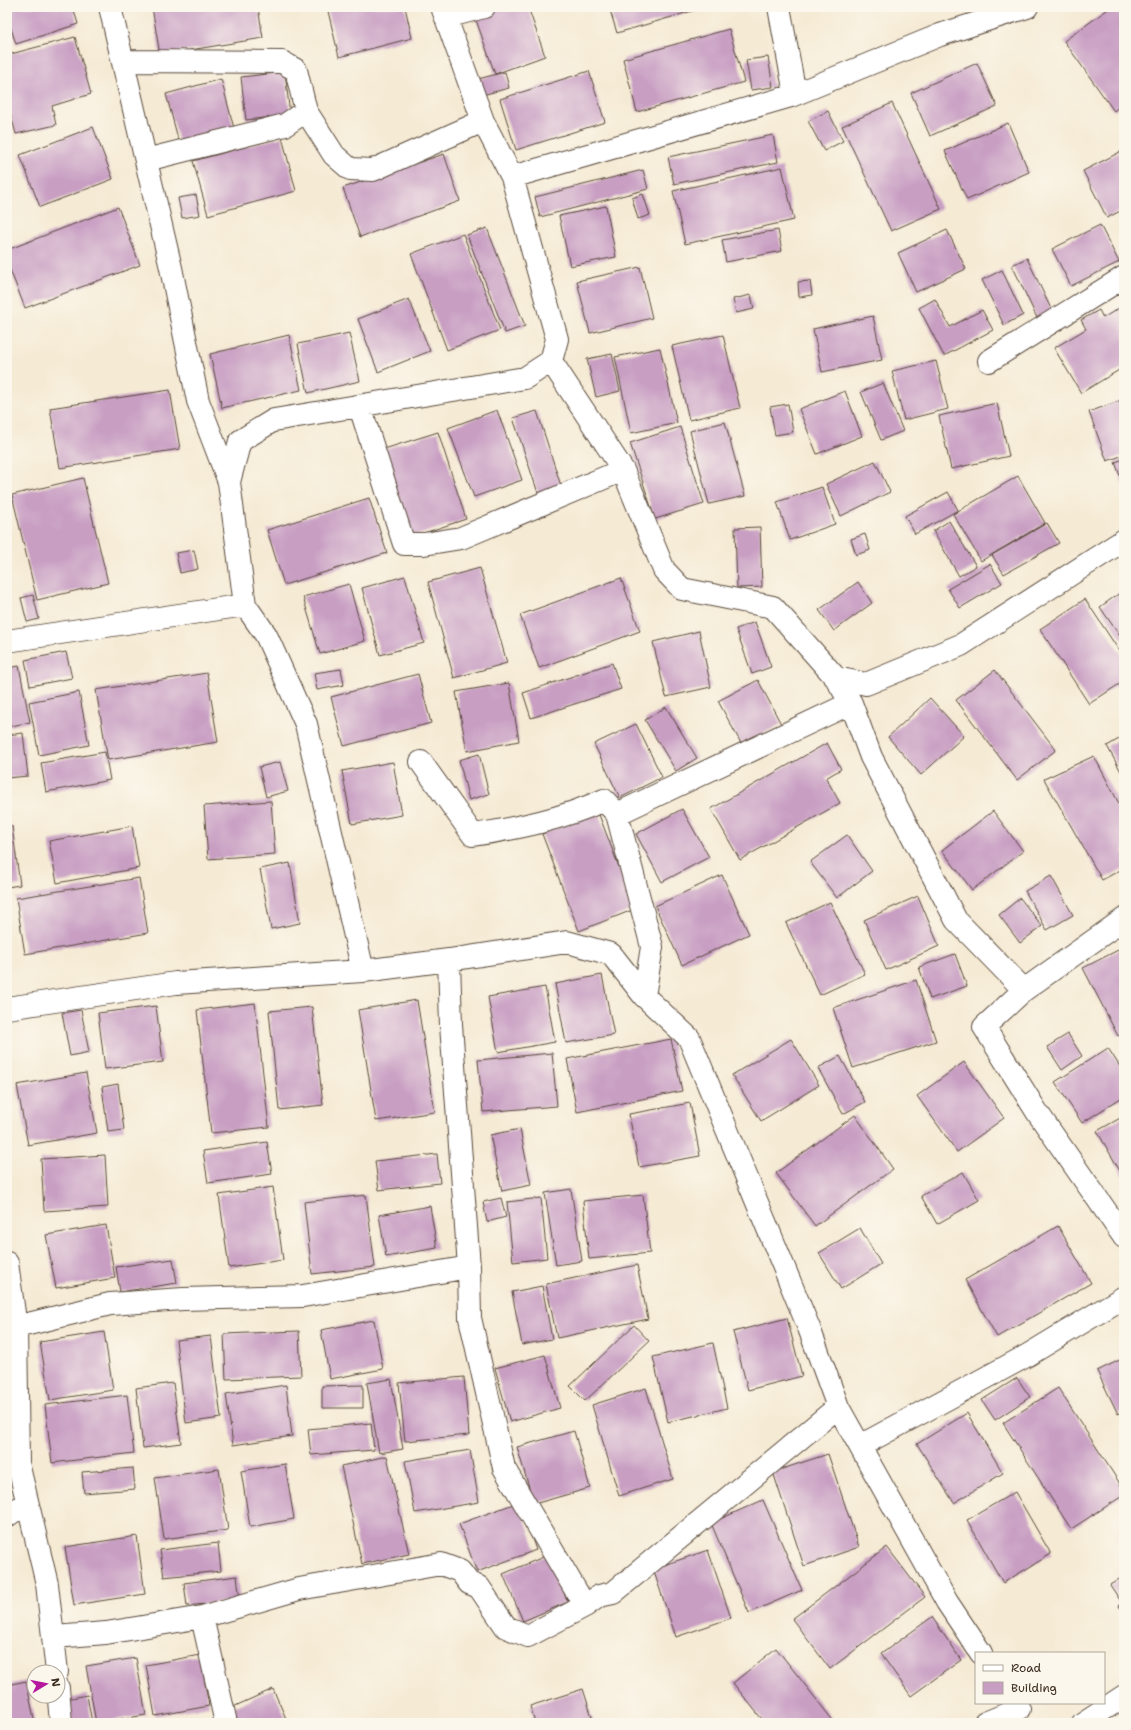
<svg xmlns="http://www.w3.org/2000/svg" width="1131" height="1730" viewBox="0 0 1131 1730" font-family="'Shantell Sans',sans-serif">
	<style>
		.building { fill: #c89ec3 }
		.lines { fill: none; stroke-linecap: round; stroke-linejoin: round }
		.minor-casing { stroke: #574739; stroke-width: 24 }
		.minor { stroke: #fff; stroke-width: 22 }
	</style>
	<rect width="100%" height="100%" fill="#fbf7ec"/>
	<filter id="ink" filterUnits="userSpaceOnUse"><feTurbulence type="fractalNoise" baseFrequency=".025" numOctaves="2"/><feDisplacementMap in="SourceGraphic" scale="8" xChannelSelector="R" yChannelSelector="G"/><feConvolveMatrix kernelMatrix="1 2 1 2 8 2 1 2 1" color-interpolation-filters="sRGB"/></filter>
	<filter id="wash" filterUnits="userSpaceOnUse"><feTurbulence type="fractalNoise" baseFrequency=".012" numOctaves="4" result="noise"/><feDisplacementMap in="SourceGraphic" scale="16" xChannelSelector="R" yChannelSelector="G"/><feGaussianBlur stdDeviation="0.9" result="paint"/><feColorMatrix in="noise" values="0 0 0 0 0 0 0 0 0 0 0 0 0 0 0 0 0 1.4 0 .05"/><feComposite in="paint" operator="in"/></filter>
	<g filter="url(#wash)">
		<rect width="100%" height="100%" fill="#f5ead4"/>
		<g id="blocks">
			<path class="building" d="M7,7H73L78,24L16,44L7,16Z
				M152,7H258L263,38L160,55Z
				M327,7H405L412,38L339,57Z
				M503,7H528L545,56L495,74L475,17Z
				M609,7H706L617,33Z
				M1111,7H1122L1124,10V103L1114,111L1064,41Z
				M729,29L744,82L637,112L623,59Z
				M75,37L91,94L52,106L56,125L16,134L7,101V55Z
				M768,57L773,87L751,90L746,60Z
				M977,63L997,106L930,136L911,93Z
				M589,71L605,122L516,150L500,99Z
				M285,72L290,115L246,120L241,77Z
				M505,72L509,88L482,95L478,79Z
				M221,79L235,132L180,146L166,94Z
				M892,103L941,209L891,231L842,126Z
				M828,111L843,141L824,151L808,121Z
				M1008,123L1029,172L967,200L945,151Z
				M93,127L113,179L40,207L20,155Z
				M773,135L778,162L674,184L668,157Z
				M282,137L296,191L208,215L193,161Z
				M1124,150V209L1107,218L1083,171Z
				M444,154L460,201L360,237L343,188Z
				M782,167L794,220L685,244L673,191Z
				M643,170L648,189L540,217L535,197Z
				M643,194L650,215L638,219L632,198Z
				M196,195L200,215L182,218L178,198Z
				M606,206L616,257L570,266L559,216Z
				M118,207L140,265L25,308L7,262V250Z
				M1100,225L1119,262L1071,286L1052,249Z
				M487,228L525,326L505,333L467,235Z
				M778,230L782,251L726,262L722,240Z
				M947,230L966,269L916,292L898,253Z
				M463,234L500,330L447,350L411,254Z
				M1027,258L1052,311L1037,318L1012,265Z
				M640,267L652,318L590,333L577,281Z
				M1002,270L1023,315L1004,325L982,280Z
				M810,281L812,295L799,297L798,282Z
				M751,295L754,309L736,313L733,299Z
				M409,299L430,351L378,372L358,319Z
				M935,299L950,327L982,310L993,330L944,356L919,308Z
				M1124,305V367L1081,393L1054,348L1086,329L1081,320L1099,310L1103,318Z
				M873,316L882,360L822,372L813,329Z
				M349,333L360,381L308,393L298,344Z
				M289,335L301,390L222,408L210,354Z
				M723,335L740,408L689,420L672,346Z
				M660,348L677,423L631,433L615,357Z
				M612,354L620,391L596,397L587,359Z
				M936,361L948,409L904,420L892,371Z
				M883,383L903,431L881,440L861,392Z
				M170,390L180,449L60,468L50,408Z
				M845,391L862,436L817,454L799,409Z
				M1124,399V455L1107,461L1089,412Z
				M997,403L1009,456L951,469L939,416Z
				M788,404L793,432L775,435L770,407Z
				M497,410L522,480L474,497L448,428Z
				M537,411L562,489L539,496L513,418Z
				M725,422L745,496L709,504L690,431Z
				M680,427L704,504L655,519L630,443Z
				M438,432L466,519L409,538L381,450Z
				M1124,459V487L1115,462Z
				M875,461L890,492L841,516L826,484Z
				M1018,476L1045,523L981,561L953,514Z
				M83,478L108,583L37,600L12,495Z
				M822,487L835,524L790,540L777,502Z
				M948,492L958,510L915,534L905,516Z
				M369,498L387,553L284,585L267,530Z
				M949,521L976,566L959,576L933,531Z
				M1047,523L1059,543L1004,574L992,555Z
				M760,527L762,587L737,588L735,528Z
				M865,534L870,550L856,555L851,539Z
				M194,550L198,569L180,573L176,553Z
				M990,564L1002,583L960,608L948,589Z
				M480,568L507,663L454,678L428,582Z
				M405,576L424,643L380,655L362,588Z
				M621,578L640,631L539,668L520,615Z
				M858,582L872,603L834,631L819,610Z
				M349,584L365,641L320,654L303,597Z
				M1124,590V642L1100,607Z
				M33,595L39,619L27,622L21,598Z
				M1085,599L1124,658V681L1089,704L1040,629Z
				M755,622L771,667L752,674L736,629Z
				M699,631L711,687L666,697L653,642Z
				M66,652L72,678L30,686L25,660Z
				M612,663L621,689L531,718L523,693Z
				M19,666L30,722L7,727V668Z
				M341,669L344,685L317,690L314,673Z
				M995,670L1056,750L1017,780L956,700Z
				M207,673L218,742L108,760L96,690Z
				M418,674L431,723L344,746L331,697Z
				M758,680L781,724L742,745L718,701Z
				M509,683L519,741L467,751L456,692Z
				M79,692L89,745L39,755L29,702Z
				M930,698L964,736L921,775L888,737Z
				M666,707L697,758L676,771L645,720Z
				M636,724L662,777L620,798L594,744Z
				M23,733L28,776L7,778V735Z
				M1124,736V777L1107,746Z
				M827,743L841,769L826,778L840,803L740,860L711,809Z
				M105,752L110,780L46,792L41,763Z
				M479,754L489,794L469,800L459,760Z
				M1094,756L1124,813V868L1102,880L1044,779Z
				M280,762L288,791L266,797L259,767Z
				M393,762L402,815L352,824L342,771Z
				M271,801L275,854L208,859L204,806Z
				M682,809L709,857L662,882L636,834Z
				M993,811L1023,851L972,890L942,850Z
				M598,812L635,909L579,931L542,834Z
				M7,826H12L20,885L7,887Z
				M132,826L139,868L57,883L49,841Z
				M847,835L872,871L837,898L810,862Z
				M290,863L300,923L271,929L260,869Z
				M722,875L749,934L682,965L655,906Z
				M1051,876L1073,915L1047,930L1025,891Z
				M139,878L148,933L25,954L16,898Z
				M918,896L939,946L886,970L864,920Z
				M1020,898L1042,926L1020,943L999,915Z
				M830,902L865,974L820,995L786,923Z
				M1124,947V1033L1118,1036L1083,968Z
				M955,954L967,986L930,999L919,967Z
				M602,975L614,1035L566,1043L555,984Z
				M916,980L936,1041L853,1068L833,1008Z
				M545,987L555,1042L498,1052L488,997Z
				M417,1000L435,1112L376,1121L358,1010Z
				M255,1003L269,1127L211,1133L197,1010Z
				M156,1006L163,1062L105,1069L98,1013Z
				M312,1007L323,1105L279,1110L269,1011Z
				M81,1010L89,1052L70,1056L62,1013Z
				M1068,1034L1082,1056L1062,1070L1047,1047Z
				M671,1039L682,1091L577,1112L567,1059Z
				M791,1039L819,1085L761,1121L732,1075Z
				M1108,1048L1124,1073V1096L1082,1123L1055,1082Z
				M552,1053L557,1106L483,1112L478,1060Z
				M840,1056L865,1102L843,1114L818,1068Z
				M964,1062L1004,1118L957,1152L917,1096Z
				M86,1073L97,1133L28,1145L17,1085Z
				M118,1084L124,1130L108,1132L102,1087Z
				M690,1103L700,1156L639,1167L629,1114Z
				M855,1115L893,1169L815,1226L776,1173Z
				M1124,1116V1178L1097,1131Z
				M520,1129L531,1185L502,1191L490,1135Z
				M267,1142L272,1174L208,1183L203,1151Z
				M437,1154L440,1183L379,1190L375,1161Z
				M105,1155L108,1207L44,1211L41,1159Z
				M963,1172L979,1200L937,1224L921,1196Z
				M273,1187L283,1260L229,1268L219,1195Z
				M571,1189L582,1261L556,1265L545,1193Z
				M366,1195L375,1267L312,1274L304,1202Z
				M643,1195L650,1253L589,1259L583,1201Z
				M501,1198L506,1217L487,1222L483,1202Z
				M541,1198L547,1258L513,1262L507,1202Z
				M430,1206L437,1248L386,1257L379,1215Z
				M106,1225L115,1278L56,1288L46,1235Z
				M1058,1226L1091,1283L997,1337L965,1280Z
				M860,1228L881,1264L841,1289L819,1253Z
				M173,1259L177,1283L120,1292L116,1267Z
				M637,1265L648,1319L557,1338L546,1284Z
				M542,1286L552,1339L522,1345L512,1292Z
				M787,1318L802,1376L748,1390L733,1332Z
				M374,1320L383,1369L330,1379L321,1330Z
				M634,1325L649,1341L585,1401L570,1386Z
				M299,1331L301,1376L226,1379L224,1334Z
				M104,1332L113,1390L50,1400L40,1342Z
				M211,1336L221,1418L186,1423L176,1340Z
				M713,1343L727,1408L668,1422L653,1357Z
				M545,1355L560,1408L510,1422L495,1368Z
				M1124,1358V1411L1118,1414L1097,1371Z
				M464,1377L469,1435L405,1441L399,1383Z
				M1017,1378L1030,1397L995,1420L982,1400Z
				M391,1379L403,1449L379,1453L367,1383Z
				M173,1383L181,1443L143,1448L136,1388Z
				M286,1385L292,1436L233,1445L226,1394Z
				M363,1385V1408H322V1386Z
				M646,1388L673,1479L619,1496L592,1405Z
				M1058,1388L1124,1490V1495L1071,1529L1003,1423Z
				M127,1395L134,1453L52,1463L45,1405Z
				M967,1413L1003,1473L954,1503L917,1444Z
				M371,1423L374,1450L311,1455L308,1429Z
				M574,1431L590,1488L534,1504L517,1447Z
				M470,1450L479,1502L415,1513L405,1461Z
				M828,1454L859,1547L804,1566L773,1472Z
				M387,1456L409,1554L362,1564L341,1466Z
				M285,1464L294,1519L250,1527L241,1471Z
				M133,1468L135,1489L84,1493L82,1472Z
				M219,1469L228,1530L164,1539L155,1478Z
				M1015,1492L1051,1554L1003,1583L967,1520Z
				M763,1500L802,1590L749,1613L711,1523Z
				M519,1502L536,1550L477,1572L459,1524Z
				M137,1536L145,1594L74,1605L65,1547Z
				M218,1543L221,1571L164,1577L160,1550Z
				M887,1547L925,1597L830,1669L792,1619Z
				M708,1550L731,1618L676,1637L653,1569Z
				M548,1555L568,1602L523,1621L503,1574Z
				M237,1576L240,1600L187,1606L184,1583Z
				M1124,1576V1613L1119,1606L1122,1603L1110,1585Z
				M932,1617L961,1660L911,1696L881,1654Z
				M776,1648L835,1723H765L733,1683Z
				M200,1655L209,1706L155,1716L146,1665Z
				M136,1658L146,1715L96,1723L86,1666Z
				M26,1681L35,1723H7V1685Z
				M273,1689L288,1723H229L224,1711Z
				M583,1689L594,1723H535L530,1706Z
				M87,1695L92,1723H71L67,1699Z"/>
		</g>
	</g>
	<g filter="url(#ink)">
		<use href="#blocks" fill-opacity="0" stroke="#574739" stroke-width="1"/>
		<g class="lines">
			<g class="minor-casing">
				<path id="minor" d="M110,7L171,268L198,401L229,482
					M779,7L795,94
					M446,17L484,7
					M123,61L282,62L296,70L306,111L334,155L350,169L373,170L483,121
					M146,160L285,125L306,111
					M512,177L791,96L940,35L1027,7
					M551,361L623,470L664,570L682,589L773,607L836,678L851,703L871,757L956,920L1024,990
					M989,361L1124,277
					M360,407L404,544H424L461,538L623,470
					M7,641L245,605
					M836,678L866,684L961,645L1124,540
					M421,762L473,835C519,828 562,819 604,800L617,814L851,703
					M617,814L652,947L644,996
					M1124,919L1024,990L984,1027L1037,1112L1124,1237
					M449,960L451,1025L469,1267L470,1318L504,1468L585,1606L599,1596L613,1593L838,1407
					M363,971L306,724L266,635L245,605L229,482L240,441L274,420L525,378L551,361L557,339L512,177L483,121L442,7
					M7,1008L176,983L363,971L449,960L567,942L611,954L644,996L689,1038L809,1328L838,1407L947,1602L981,1653
					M7,1263L16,1327L18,1463L47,1584L57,1672
					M16,1327L110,1304L183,1299L303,1296L469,1267
					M860,1446L1028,1355L1124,1297
					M7,1516L27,1502
					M202,1617L226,1723
					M54,1637L106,1633L202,1617L299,1589L441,1564L460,1571L469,1583L479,1587L506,1627L528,1636L585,1606
					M58,1688L61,1723
					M985,1723L1019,1709
					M1083,1723L1124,1696"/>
			</g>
			<use href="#minor" class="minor"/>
		</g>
	</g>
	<rect width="1131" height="1730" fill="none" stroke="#fbf7ec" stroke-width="24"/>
	<rect x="975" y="1652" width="130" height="52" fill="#fbf7ec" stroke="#aea59a"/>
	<rect x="983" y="1665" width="20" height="6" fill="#ffffff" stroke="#aea59a"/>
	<text x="1011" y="1672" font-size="12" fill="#3b2a1e">Road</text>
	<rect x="983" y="1682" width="20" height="12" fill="#c89ec3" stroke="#aea59a"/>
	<text x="1011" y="1692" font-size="12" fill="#3b2a1e">Building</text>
	<g transform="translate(46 1684) rotate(80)"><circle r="19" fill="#fbf7ec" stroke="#aea59a"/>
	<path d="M0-3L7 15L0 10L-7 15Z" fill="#b5179e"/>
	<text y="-6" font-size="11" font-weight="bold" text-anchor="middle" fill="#3b2a1e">N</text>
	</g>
</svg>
